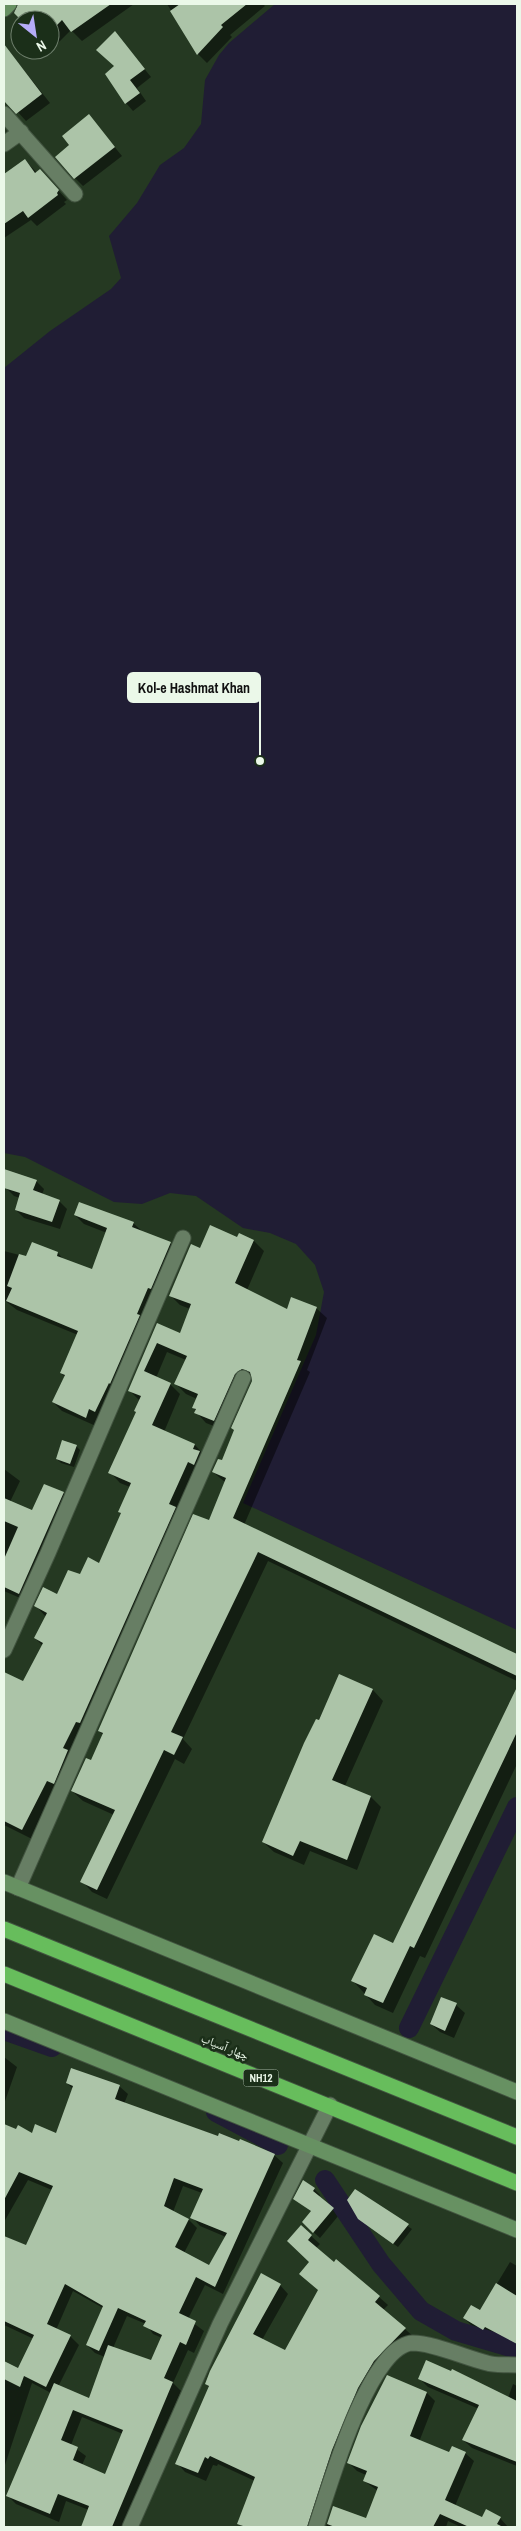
<svg xmlns="http://www.w3.org/2000/svg" width="521" height="2531" viewBox="0 0 521 2531" font-family="'Archivo Narrow','Noto Naskh Arabic',sans-serif">
	<style>
		.water { fill: #201d34 }
		.shadow { fill: #0007; fill-rule: evenodd }
		.lines { fill: none; stroke-linecap: round; stroke-linejoin: round }
		.canal { stroke: #201d34; stroke-width: 20 }
		.building { fill: #acc4a8; fill-rule: evenodd }
		.street-casing { stroke: #425440; stroke-width: 17 }
		.secondary-casing { stroke: #425440; stroke-width: 17 }
		.highway-casing { stroke: #425440; stroke-width: 17 }
		.street { stroke: #677e64; stroke-width: 15 }
		.secondary { stroke: #679162; stroke-width: 15 }
		.highway { stroke: #67bd5c; stroke-width: 15 }
		.labels { text-anchor: middle; dominant-baseline: central; stroke-width: 5; stroke-linejoin: round; paint-order: stroke }
		.shield { fill: #1b2f19; stroke: #adbcab; stroke-width: 1 }
		.shield-label { font-size: 11px; font-weight: bold; fill: #ebf8e9 }
		.street-label { font-size: 12px; fill: #ebf8e9; stroke: #1b2f19 }
		.leader { fill: none; stroke: #ebf8e9; stroke-width: 2 }
		.callout-dot { fill: #ebf8e9; stroke: #1b2f19; stroke-width: 2 }
		.callout { fill: #ebf8e9; stroke: #ebf8e9; stroke-width: 2 }
		.callout-label { font-size: 14px; text-anchor: middle; font-weight: bold; fill: #111 }
	</style>
	<rect width="100%" height="100%" fill="#253922"/>
	<path class="water" d="M275,4H517V1630L243,1503L316,1335L324,1292L315,1265L296,1244L270,1233L243,1228L196,1196L170,1193L142,1204L114,1202L25,1157L4,1153V368L50,331L111,289L121,278L109,236L137,203L160,165L184,148L201,124L205,80L219,55L229,43Z"/>
	<path class="shadow" d="M28,4H134L82,41L71,30L52,49L50,20H23L16,13Z
		M167,4H263L265,6L230,35L232,37L207,63L198,54Z
		M115,33L151,77L137,88L146,101L133,111L126,103L116,67Z
		M4,45L50,103L26,121L4,97Z
		M89,116L122,156L83,186L75,178Z
		M25,160L37,173L48,179L67,200L64,202L66,204L37,226L31,220L4,238V176Z
		M36,1181L44,1189L42,1195L59,1201L67,1209L60,1229L24,1218L16,1210L20,1198L14,1196L6,1188Z
		M75,1215L133,1223L143,1232L170,1243L179,1252L96,1426L62,1411L53,1402L65,1377L61,1373L78,1335L17,1310L4,1300V1251L27,1257L32,1245L58,1253L64,1260L93,1271L107,1233L84,1224Z
		M240,1235L254,1241L264,1251L247,1290L287,1311L316,1308L327,1318L307,1370L310,1372L244,1525L517,1655V1681L268,1561L183,1739L192,1749L184,1764L175,1759L107,1899L92,1892L82,1881L114,1815L83,1801L72,1791L92,1762L103,1735L99,1731L209,1522L226,1483L213,1472L223,1462L253,1380H248L224,1430L206,1423L196,1412L194,1407L197,1399L186,1394L176,1384L186,1360L167,1352L156,1378L170,1384L180,1394L164,1432L195,1445L205,1456L32,1839L4,1825V1673L24,1683L43,1646L35,1638L46,1617L36,1606L57,1596L80,1576L100,1564L122,1514L119,1512L130,1487L120,1483L110,1472L137,1413L140,1401L129,1390L158,1324L181,1334L190,1309L180,1305L170,1295L201,1249L238,1239Z
		M76,1446L80,1450L74,1467L61,1463L57,1459Z
		M4,1469L20,1481L10,1502L33,1512L63,1493L71,1502L27,1601L4,1591Z
		M339,1676L373,1690L383,1701L345,1786L371,1797L381,1807L357,1870L310,1851L304,1865L274,1852L263,1842Z
		M517,1690V1764L425,1958L420,1956L393,2013L375,2005L353,1981L394,1944Z
		M456,2005L465,2013L454,2038L440,2032L431,2024Z
		M4,2057L17,2067L4,2104Z
		M67,2083L119,2086L128,2094L124,2104L274,2155L283,2163L223,2294L205,2285L188,2319L204,2331L194,2353L188,2350L173,2383L181,2391L124,2527H83L89,2510L66,2501L59,2522L16,2504L8,2496L51,2393L32,2383L4,2468V2363L18,2370L34,2339L4,2325V2236L27,2246L52,2190L28,2180L4,2222V2125L32,2135L57,2134L73,2089ZM183,2186L202,2193L192,2217L200,2226L226,2237L210,2267L184,2253L197,2228L189,2220L173,2212ZM73,2291L103,2308L87,2345L95,2353L105,2357L90,2400L58,2387L79,2345L70,2336L56,2330ZM127,2316L146,2324L153,2334L162,2338L151,2362L113,2348ZM82,2417L123,2434L106,2475L82,2465L86,2456L71,2445Z
		M314,2189L320,2195L319,2197L339,2215L320,2238L310,2229L312,2212L295,2199Z
		M355,2191L412,2229L398,2247L359,2219Z
		M301,2227L320,2244L316,2248L334,2263L337,2261L379,2297L388,2305L383,2310L414,2337L381,2371L317,2527H243L239,2523L255,2481L218,2464L217,2466L213,2465L206,2481L185,2472L177,2463L210,2388L206,2384L280,2285L288,2294L262,2340L286,2352L319,2290Z
		M510,2262L517,2266V2347L493,2334L491,2337L472,2326L464,2318L480,2312Z
		M419,2378L508,2398L513,2384L517,2386V2466L472,2448L463,2440L479,2409L428,2387Z
		M427,2393L435,2401L419,2442L450,2454L465,2453L474,2461L455,2506L483,2519L500,2518L508,2527H461L448,2521L446,2527H326L333,2508L367,2520L378,2491L364,2481L366,2475L357,2471L348,2462Z"/>
	<g class="lines">
		<path class="canal" d="M409,2028L517,1807
			M4,2030L52,2047
			M216,2112L278,2145
			M325,2180L381,2264L421,2311L456,2331L517,2349"/>
	</g>
	<path class="building" d="M18,4H111L71,32L62,20L50,32V20H21L14,13Z
		M180,4H247L221,25L223,27L197,55L170,11Z
		M115,31L145,69L130,80L140,93L125,104L105,74L114,66L96,50Z
		M4,44L42,94L16,114L4,101Z
		M89,114L115,147L74,179L55,157L69,145L62,136Z
		M25,159L35,173L40,169L59,190L57,193L58,195L28,218L23,211L4,224V174Z
		M4,1169L37,1180L33,1190L60,1200L52,1222L15,1210L20,1193L4,1188Z
		M79,1202L134,1222L132,1227L171,1242L151,1289L148,1288L137,1314L140,1315L110,1384L109,1383L95,1412L89,1409L86,1418L52,1402L65,1375L60,1373L78,1331L6,1301L12,1288L7,1286L19,1254L26,1256L32,1242L58,1252L57,1256L92,1269L107,1228L74,1215Z
		M210,1225L237,1237L239,1233L254,1240L235,1283L287,1309L291,1297L317,1307L297,1360L301,1361L233,1518L517,1654V1676L258,1552L171,1732L183,1737L174,1755L164,1750L97,1890L80,1882L115,1810L71,1791L86,1758L91,1760L103,1733L98,1731L193,1514L209,1520L226,1478L212,1472L218,1459L222,1460L234,1430L231,1428L252,1381L250,1372L242,1369L235,1374L214,1421L194,1413L196,1409L192,1408L198,1394L174,1384L187,1356L157,1343L144,1371L171,1383L152,1425L195,1444L193,1449L200,1451L194,1465L188,1462L169,1504L176,1507L80,1723L76,1722L63,1748L68,1750L54,1784L47,1781L22,1830L4,1821V1672L23,1681L43,1643L34,1638L47,1613L34,1606L43,1587L57,1594L68,1570L80,1574L88,1557L99,1563L121,1513L118,1512L131,1483L108,1473L136,1412L134,1411L141,1396L128,1391L157,1323L180,1333L191,1304L169,1296L191,1244L200,1248Z
		M62,1440L77,1445L70,1464L56,1459Z
		M44,1484L64,1492L19,1594L4,1587V1559L18,1527L4,1521V1498L32,1510Z
		M339,1674L373,1689L332,1780L371,1796L347,1860L300,1841L293,1856L262,1842L304,1743L316,1719L319,1720Z
		M517,1687V1732L414,1948L410,1946L383,2003L364,1995L367,1988L351,1981L374,1934L393,1943Z
		M441,1997L457,2003L445,2031L430,2024Z
		M71,2068L120,2085L115,2099L218,2136L219,2133L239,2141L240,2139L275,2154L215,2287L196,2277L179,2313L196,2321L186,2345L180,2342L164,2378L173,2382L112,2527H81L89,2506L58,2494L50,2514L6,2496L54,2383L89,2398L108,2345L151,2360L162,2335L143,2326L146,2321L118,2308L99,2351L86,2345L103,2306L65,2284L47,2324L71,2335L46,2387L24,2376L20,2387L4,2379V2361L18,2368L34,2335L4,2321V2236L26,2245L53,2186L19,2172L4,2200V2124L16,2129L18,2125L32,2133L35,2124L56,2133L73,2086L66,2083ZM174,2178L203,2189L190,2218L227,2233L209,2265L175,2247L189,2219L164,2206ZM73,2410L123,2430L105,2474L73,2460L78,2447L61,2440Z
		M303,2180L315,2188L313,2191L334,2208L313,2233L302,2222L311,2211L293,2199Z
		M355,2189L409,2224L393,2244L358,2219L347,2200Z
		M301,2225L312,2235L308,2240L334,2262L336,2259L380,2296L375,2302L406,2328L374,2361L358,2388L332,2450L307,2527H246L237,2524L255,2477L210,2456L208,2459L205,2457L198,2473L175,2464L209,2386L205,2384L210,2371L261,2273L281,2284L253,2334L285,2350L318,2290L299,2274L309,2262L287,2241Z
		M496,2283L517,2296V2344L485,2327L483,2330L463,2318L471,2305L480,2310Z
		M426,2360L451,2371L452,2369L517,2401V2462L462,2440L479,2405L418,2379Z
		M387,2375L427,2392L410,2436L449,2452L452,2446L466,2452L445,2500L482,2517L486,2509L501,2517L497,2524L503,2527H469L440,2514L433,2527H335L327,2524L333,2506L366,2518L378,2487L363,2481L367,2471L347,2463L361,2426Z"/>
	<g class="lines">
		<g class="street-casing">
			<path id="street" d="M4,114L75,194
				M4,144L21,132
				M4,1650L48,1553L183,1238
				M18,1888L243,1378
				M130,2527L220,2324L330,2105
				M316,2527C328,2491 369,2344 413,2343C433,2343 466,2358 487,2363C496,2366 507,2364 517,2365"/>
		</g>
		<g class="secondary-casing">
			<path id="secondary" d="M4,9L9,4
				M4,1882L517,2092
				M4,2021L517,2230"/>
		</g>
		<g class="highway-casing">
			<path id="highway" d="M4,1929L517,2137
				M4,1974L517,2183"/>
		</g>
		<use href="#street" class="street"/>
		<use href="#secondary" class="secondary"/>
		<use href="#highway" class="highway"/>
	</g>
	<g class="labels">
		<rect class="shield" x="243.5" y="2069.5" width="35" height="17" rx="4"/>
		<g class="shield-label">
			<text x="261" y="2078">NH12</text>
		</g>
		<g class="street-label">
			<text transform="translate(225 2047) rotate(22)">چهار آسیاب</text>
		</g>
	</g>
	<path class="leader" d="M260 761L260 688"/>
	<circle class="callout-dot" cx="260" cy="761" r="5"/>
	<rect class="callout" x="128" y="673" width="132" height="29" rx="5"/>
	<g class="callout-label">
		<text x="194" y="693">Kol-e Hashmat Khan</text>
	</g>
	<rect width="521" height="2531" fill="none" stroke="#ebf8e9" stroke-width="10"/>
	<g transform="translate(35 35) rotate(150)"><circle r="24" fill="#1b2f19" stroke="#6e7f6c"/>
	<path d="M0-4L9 19L0 12L-9 19Z" fill="#b5acf8"/>
	<text y="-8" font-size="14" font-weight="bold" text-anchor="middle" fill="#ebf8e9">N</text>
	</g>
</svg>
